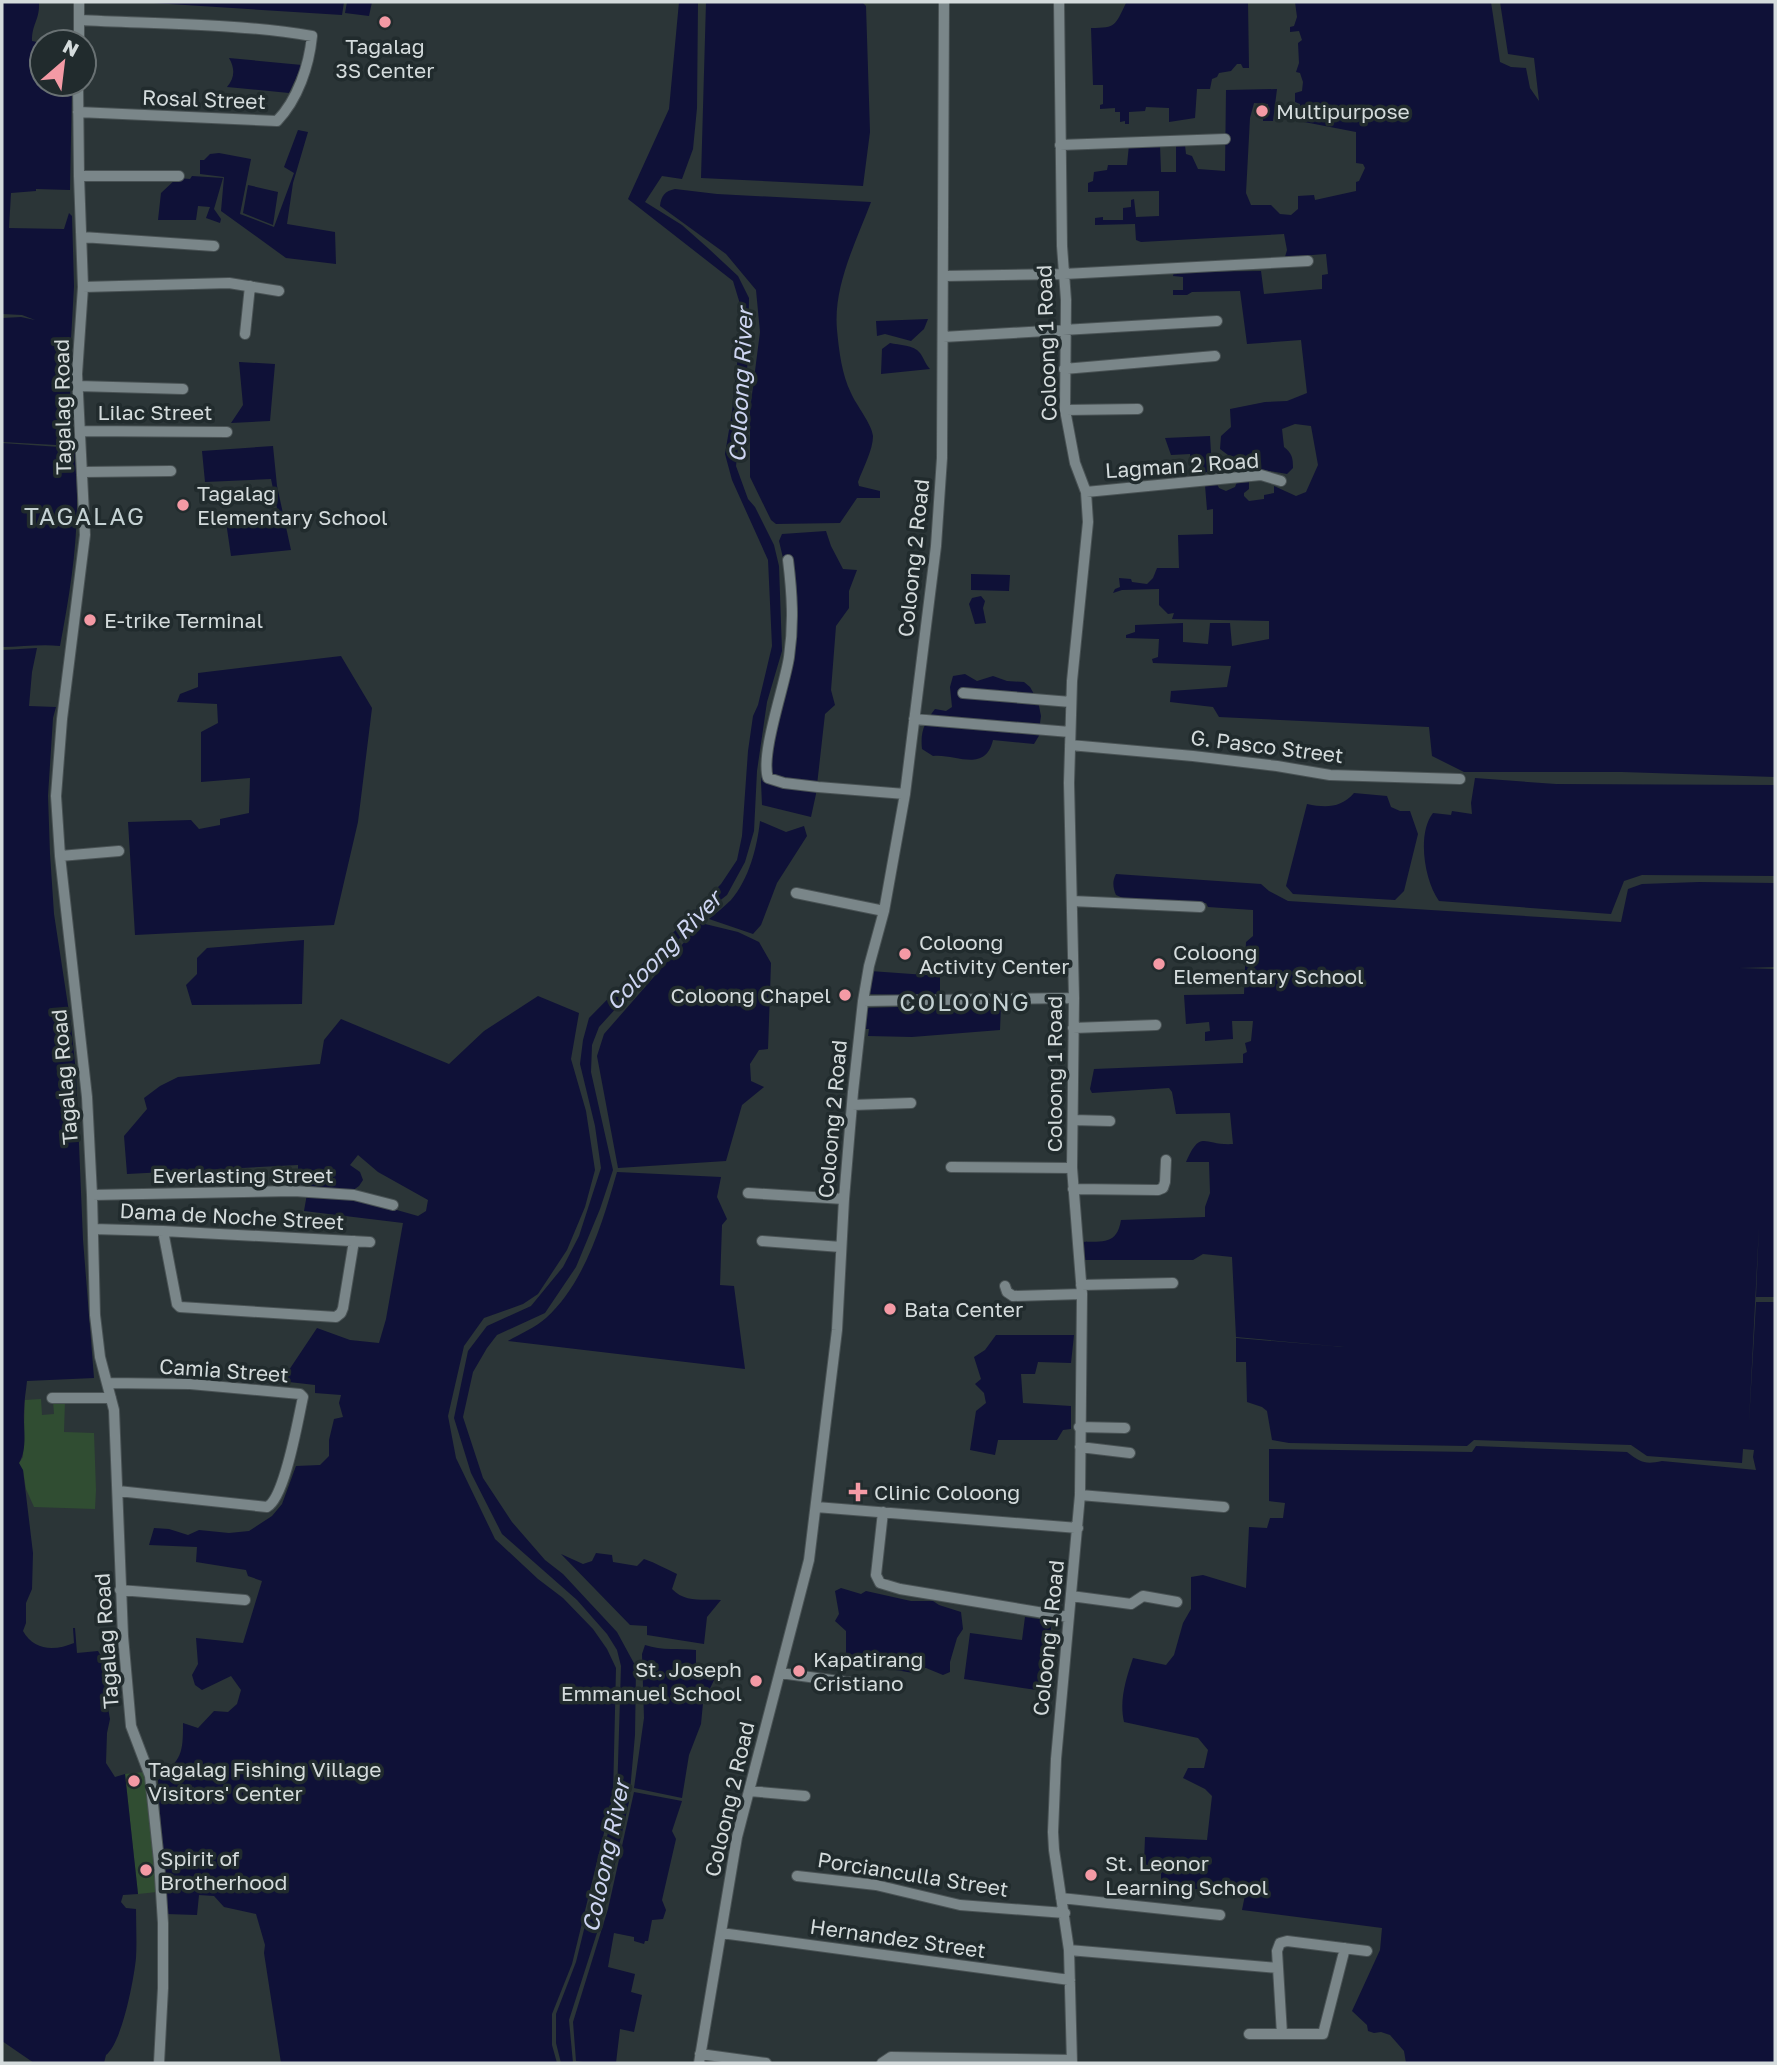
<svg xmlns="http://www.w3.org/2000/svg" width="1777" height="2065" viewBox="0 0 1777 2065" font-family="'Golos Text',sans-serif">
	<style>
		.green { fill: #304d32 }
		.water { fill: #0f1137 }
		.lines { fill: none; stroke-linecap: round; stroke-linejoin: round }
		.street-casing { stroke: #495254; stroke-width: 12 }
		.street { stroke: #7a8689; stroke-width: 10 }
		.poi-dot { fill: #f49aa5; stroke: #212b2d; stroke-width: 2.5 }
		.labels { text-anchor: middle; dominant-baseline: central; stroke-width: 7; stroke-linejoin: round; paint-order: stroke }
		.poi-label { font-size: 21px; fill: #d4dbdc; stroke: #212b2d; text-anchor: start }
		.street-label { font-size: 21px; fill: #d4dbdc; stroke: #212b2d }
		.water-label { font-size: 23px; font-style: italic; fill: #ced5f2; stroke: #212b2d }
		.quarter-label { font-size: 24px; letter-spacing: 2px; fill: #c4d1d3; stroke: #212b2d }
	</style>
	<rect width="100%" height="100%" fill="#2b3537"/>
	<path class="green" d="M41,1399L42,1415L54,1414L53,1401L65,1400L64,1432L94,1433L96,1490L95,1509L34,1507L26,1489L23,1470L20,1468L19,1463L23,1457L25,1400Z
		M144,1772L157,1892L138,1894L125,1774Z"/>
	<path class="water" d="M2,2H39C40,20 32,23 32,41L42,43V84H72L70,190L36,189V191L11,193L9,228L64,229L69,213L72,216L74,286L69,375L74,446L2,442V318L21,317L35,320L22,315L2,314Z
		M138,2H344L342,15Z
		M347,2H372L369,16L345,13Z
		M679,2H698L697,108L693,149L682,179L662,176L645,202L682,225L709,249L738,276L749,298L748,360L736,466L748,499L755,507L774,545L779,566L782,651L767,702L757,771L754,831L745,862L727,895L699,917L599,1027L592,1045L591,1072L613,1170L600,1209L576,1267L545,1313L497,1335L487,1348L473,1372L463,1417L483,1478L512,1522L545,1560L563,1574L617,1632L636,1667L635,1735L629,1802L604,1911L569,2020L573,2063H561L556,2043V2014L576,1962L617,1796L621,1666L617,1650L607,1634L577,1600L502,1534L471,1473L454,1418L468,1351L487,1326L531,1306L563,1267L579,1236L601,1168L595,1126L580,1064L583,1040L589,1018L721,884L737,860L742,836L748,751L753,716L758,705L772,646L768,560L732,480L725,454L732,412L741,327L740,304L733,281L628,199L669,109Z
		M706,2H862L866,6L870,132L863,186L701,178Z
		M1139,2H1248L1249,68H1243L1241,64H1237L1231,71L1219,73L1217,77L1212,79L1210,89H1197L1195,118L1169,122V108L1146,107L1145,111L1129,112V124H1125V121L1120,122V112H1115V108L1100,109V105L1103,104V85H1093L1091,28C1117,28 1115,25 1126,3Z
		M1295,2H1491L1500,62L1511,67L1526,68L1530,88L1539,101L1534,58L1508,54L1500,2H1775V777L1622,772H1464L1432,756L1429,727L1219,717L1213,707L1170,702L1171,691L1227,687L1231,666L1153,663L1152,659L1158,657L1159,639L1126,638V635L1135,632V625L1183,623V642L1208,644L1210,623H1230L1232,646L1269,639V621L1172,619L1174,613L1168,614L1159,605V589L1122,590L1113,593L1115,589L1120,587L1119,578L1131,579L1132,582L1147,584L1153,578L1157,568H1179L1178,535L1213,534V509L1207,510L1205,485L1217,484L1219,488L1226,491L1235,487L1237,482H1249V489L1244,493V496L1249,501L1264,499V495L1274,493V486L1296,496L1306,492L1318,465L1311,426L1295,424L1282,429L1284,447C1292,453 1293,458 1293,468L1287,474L1264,470L1250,471L1238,458L1228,455L1220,449L1221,436L1231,427L1230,409L1265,402L1287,401L1307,393L1301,340L1247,344L1240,291L1192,292L1187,295H1173V290H1183V277L1173,276L1174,272L1261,271L1264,294L1322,289V275L1328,274L1326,254L1285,257L1287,250L1284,234L1141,242L1136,240L1135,224L1095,225V218L1103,217V220H1123V208L1131,207V200L1134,199L1136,217L1159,216V191L1088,192V183L1093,181L1094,172L1107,170L1108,165H1127L1129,145H1160L1161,172H1176V144L1185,145L1186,154L1192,156L1198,169L1225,171L1226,90L1277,89L1273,121H1263V117L1267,116L1268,104L1254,103L1250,118L1246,193L1251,205H1271L1280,214L1291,215L1298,209V196L1314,195L1315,200L1356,191V182L1359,181L1365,168L1363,164L1356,163V132L1299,121L1300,104L1295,102V93L1302,91L1303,82L1300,73L1296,72L1299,63L1298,43L1302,40L1299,31L1290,32V27L1294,26L1297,17Z
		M229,58L302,65L289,93L227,87C235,78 235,68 229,58Z
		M298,130L308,132L293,183L287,224L335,232L336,264L286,258L221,211L224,177L200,174V160H204L210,154L219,153L251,159L240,214L274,227L294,173L284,167Z
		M192,176L223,178L214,209L221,219L220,223L206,218L210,207L198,206L196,220H158L161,193L177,178L190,179Z
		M248,185L278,192L273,225L243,213Z
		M675,189L717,194L871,202C856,242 833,286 837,330C839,351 842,375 851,393C856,405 872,424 873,436C873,450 863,468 858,482L859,486L880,491V498H857L840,523L776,524L771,520L750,477V410L760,332L756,290L726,254L660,206C661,196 665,191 675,189Z
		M928,319L924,329L911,341L885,334L877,336L876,321Z
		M890,343C899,345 914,345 920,353C924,358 925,364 930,369L881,374L882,349Z
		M239,362L275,364L270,421L231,423L243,405Z
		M1210,436L1212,470L1193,477L1190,454L1171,455L1165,438Z
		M2,443L74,448C82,516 73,578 60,646C40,644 22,647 2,647Z
		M273,446L277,486L291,550L231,556L225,515L278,513L271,479L205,482L202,451Z
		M826,531L831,546L843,569L857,570L849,591V608L836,626L831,690L835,705L825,714L816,794L811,817L762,805L761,782L772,706L788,653L787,575L779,541L782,534Z
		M971,574L1010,575L1009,591L971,590Z
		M981,596L985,601L983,608L986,623L975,624L969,604L972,598Z
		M37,648L32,672L29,706L56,707L53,718L48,796L50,854L54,914L71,1025L76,1073L83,1240L94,1378L27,1381C26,1391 24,1401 24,1411C23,1427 28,1448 19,1463L23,1470L33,1553L32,1589L26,1603V1623L23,1631C34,1651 55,1651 74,1643L73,1628H75L77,1653L98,1651L106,1664L105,1691L110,1719L107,1733L106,1763L115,1777L125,1774L138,1894L123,1895L121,1902L126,1908L136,1909C136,1925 137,1942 136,1958C134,1979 122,2043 106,2055L104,2063H34L2,2041V650Z
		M341,656L372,708L358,822L334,925L135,935L128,822L191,820L199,829L220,825V819L249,813L250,778L201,782V732L218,723L217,704L177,702L180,694L198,687V673Z
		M965,674L977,681L993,676L1007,681L1024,682L1030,687L1038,701L1041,716L1040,723L1043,729L1034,744L993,740C985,774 955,753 933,756L922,749C920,731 925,722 935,709L946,711L952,707L950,687L953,676Z
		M1475,778L1556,784L1775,785V876L1642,875L1624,881L1611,914L1439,901C1424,880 1417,833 1433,813L1451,815L1452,811L1472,814L1471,803Z
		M1354,793L1387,796L1391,807L1400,811H1410L1418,834L1404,891L1395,900L1293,894L1286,886L1307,804C1326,808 1341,808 1354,793Z
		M760,821L786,832L804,826L807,836L777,883L761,925L753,934L709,919C716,913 724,907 731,900C749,879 757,848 760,821Z
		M1116,874L1261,884L1269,891L1288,901L1621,922L1628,889L1642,884L1699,882L1775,883V967L1739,968L1775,969V1297H1756L1759,1226L1749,1422L1756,1302H1775V2063H1406L1404,2051L1390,2035L1381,2032L1374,2033L1368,2031L1367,2025L1352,2011L1380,1950L1382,1928L1242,1910L1245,1895L1161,1885V1869L1144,1864L1145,1837L1207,1840L1212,1796L1205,1789L1183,1778L1188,1768H1204L1208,1750L1198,1738L1124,1722C1119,1700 1126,1679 1133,1658L1166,1665L1174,1655L1183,1623L1191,1609V1577L1203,1575L1246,1588L1249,1527L1267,1528L1270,1518H1283L1285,1503L1269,1501V1449L1472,1452L1476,1446L1627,1452C1640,1462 1645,1465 1662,1461L1756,1470L1753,1457L1754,1450L1743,1449L1742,1463L1647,1456L1631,1445L1474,1440L1467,1446L1289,1443L1272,1440L1267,1411L1262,1407L1247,1402L1246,1362H1236V1338L1344,1347L1236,1337L1232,1257L1203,1254L1193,1260H1083L1082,1242C1103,1241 1117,1245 1121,1220L1205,1217V1207L1210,1193L1209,1162H1186C1201,1128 1203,1146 1233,1144L1230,1113L1176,1114L1172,1092L1169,1088L1092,1093L1090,1089L1094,1069L1243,1063V1054L1247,1052L1245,1043L1251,1041L1253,1021H1232L1233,1039L1205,1041V1032L1210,1031L1209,1022L1186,1024L1184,995L1244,994L1246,942L1253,936V910L1208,907L1206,903L1123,898L1116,895C1113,888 1112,881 1116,874Z
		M701,923L738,932L759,942L771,963L768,1049L759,1050L750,1064L751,1081L764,1087L742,1105L726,1161L618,1168L597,1056L604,1034Z
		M304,940L302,1004L192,1005L186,985L197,974V958L207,948Z
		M870,971L940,976V996L868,994Z
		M538,996L579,1013L571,1059L586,1111L595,1170L585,1207L567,1250L538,1294L523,1304L484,1318L464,1346L448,1416L456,1458L495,1539L538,1579L563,1598L593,1629L607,1649L616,1668L613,1796L572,1964L552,2014V2045L557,2063H281L264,1953L265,1945L256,1914L224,1907L214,1896L199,1895L197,1915L166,1914L158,1780C182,1758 183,1754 183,1723L198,1728L214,1711L228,1712L237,1704L241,1690L231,1676L202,1690L195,1685L192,1675L198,1664L196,1638L243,1643L262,1581L248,1576L246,1570L196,1562L197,1547L149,1545L154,1528L169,1529L188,1535L199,1530L229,1533L249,1531L272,1516L282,1504L296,1466L320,1465L329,1456V1440L334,1419L343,1417L339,1403L341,1395L315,1393V1385L289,1382L287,1373L317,1328L350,1340L379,1343L386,1319L403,1223L304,1211L307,1194L365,1201L418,1216L426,1211L428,1200L378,1172L358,1155L350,1165L360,1172L363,1180L359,1186L352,1191L302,1185L298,1179V1165L127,1174L124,1136L147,1109L144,1098L160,1086L178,1077L320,1064L324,1040L341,1019L449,1064L484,1031Z
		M1001,1004L1000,1030L912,1037L868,1036L869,1029H862L864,1008Z
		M617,1172L721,1177L717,1197L727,1219L722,1225L720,1285L734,1286L745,1369L508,1341C520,1334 536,1327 546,1318C585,1283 603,1221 617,1172Z
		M996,1335H1074L1071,1363L1038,1362L1035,1374H1021L1023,1403L1071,1406V1429L1063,1430L1057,1440H998L995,1455L970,1450L976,1411L986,1403L984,1393L975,1384L981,1379L974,1357L985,1350Z
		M596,1553L612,1555L613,1562L637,1566L644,1559C656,1563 666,1569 677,1574L672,1589C685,1603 703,1599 721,1600L707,1617L704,1644L647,1635V1626L630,1625L561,1554L583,1564L592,1561Z
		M841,1588L861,1594L866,1591L911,1601H933L939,1605L961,1612L963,1629L957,1638L950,1662V1672L943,1675L926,1668H917L913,1673L839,1660L846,1654V1631L835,1621L839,1614L835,1591Z
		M1025,1617L1052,1621L1043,1691L964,1679L970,1633L1022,1640Z
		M645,1645C662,1651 679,1648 696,1650V1667L717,1669L716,1676L703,1703L701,1724L689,1755L682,1798L634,1788L644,1718L642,1654Z
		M634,1792L682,1801L672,1831L676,1839L662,1900L666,1910L663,1919L652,1920L648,1941H645L644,1944L634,1941V1937L614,1933L608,1967L635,1974L631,1992L642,1995L634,2032L620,2029L616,2063H590L576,2061L573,2022L608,1909Z"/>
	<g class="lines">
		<g class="street-casing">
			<path id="street" d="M1059,2L1062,246L1066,300L1065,410L1075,463L1086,492L1088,522L1072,681L1069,783L1074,998L1072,1168L1082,1294L1080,1495L1056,1759L1053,1832L1054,1850L1069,1950L1072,2063
				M79,42V2
				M78,84L79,176L83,287L77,374L85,535L62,719L56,796L60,856L87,1097L92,1195L95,1315L100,1357L114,1410L123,1636L131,1726L150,1776L159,1861L163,1923V1988L159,2063
				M78,112L277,121C298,99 309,66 312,36C235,23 156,24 79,20
				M1060,145L1225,139
				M79,176H179
				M82,237L214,246
				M944,276L1064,274L1308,261
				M83,287L229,283L279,291
				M245,334L250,286
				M943,337L1217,321
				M1064,369L1215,356
				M78,386L183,389
				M1065,410L1138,409
				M81,431L227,432
				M83,472L171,471
				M1086,492L1261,475L1281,481
				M788,560C792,593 794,623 789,657C785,685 760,754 768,778L784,783L818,787L905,794
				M963,693L1071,702
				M914,719L1070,732
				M1070,745L1193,756L1277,766L1330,775L1460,779
				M60,856L119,851
				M796,893L884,911
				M1072,901L1200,907
				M863,1001L1074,998
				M1073,1028L1156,1025
				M852,1105L911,1103
				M1073,1120L1110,1121
				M951,1167L1072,1168
				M1073,1189L1158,1190L1163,1188L1165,1182L1166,1160
				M748,1193L844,1199
				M92,1195L294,1191L354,1195L393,1205
				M93,1229L163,1231L370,1242
				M163,1231L177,1304L180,1307L336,1317L341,1313L343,1308L354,1241
				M762,1241L841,1247
				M1081,1285L1173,1283
				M1005,1286L1007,1292L1013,1296L1082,1294
				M107,1383L190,1384L300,1394L303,1397C298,1419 285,1498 267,1507L118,1491
				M52,1398H111
				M1079,1427L1125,1428
				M1080,1447L1130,1453
				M1080,1495L1224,1507
				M816,1507L1078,1528
				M883,1512L876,1575L880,1583L900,1589L1068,1617
				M120,1590L245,1600
				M1071,1596L1131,1604L1143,1596L1177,1602
				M780,1673L861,1684
				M749,1791L805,1796
				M797,1876L876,1885L960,1905L1065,1913
				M1061,1898L1220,1915
				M721,1933L1070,1980
				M1069,1950L1278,1968
				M1249,2034H1323L1345,1948
				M1282,2034L1277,1951L1280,1943L1287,1941L1367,1951
				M700,2054L766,2063
				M699,2063L737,1837L809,1560L837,1330L844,1199L853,1092L863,1001L869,966L884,911L905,794L936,546L942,458L944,2
				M882,2063L891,2057L1072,2060"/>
		</g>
		<use href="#street" class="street"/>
	</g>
	<g class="poi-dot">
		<circle cx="385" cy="22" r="7"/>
		<circle cx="1262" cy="111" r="7"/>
		<circle cx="183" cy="505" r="7"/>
		<circle cx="90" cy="620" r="7"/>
		<circle cx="905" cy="954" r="7"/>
		<circle cx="1159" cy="964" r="7"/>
		<circle cx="845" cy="995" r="7"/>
		<circle cx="890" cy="1309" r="7"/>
		<path d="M854.5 1481.5h7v7h7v7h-7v7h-7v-7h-7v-7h7z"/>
		<circle cx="799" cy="1671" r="7"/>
		<circle cx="756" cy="1681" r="7"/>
		<circle cx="134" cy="1781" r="7"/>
		<circle cx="146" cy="1870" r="7"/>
		<circle cx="1091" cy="1875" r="7"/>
	</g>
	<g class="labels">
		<g class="poi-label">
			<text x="385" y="46" text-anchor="middle">Tagalag<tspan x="385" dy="24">3S Center</tspan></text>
			<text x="1276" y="111">Multipurpose</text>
			<text x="197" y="493">Tagalag<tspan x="197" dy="24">Elementary School</tspan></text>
			<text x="104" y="620">E-trike Terminal</text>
			<text x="919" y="942">Coloong<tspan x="919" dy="24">Activity Center</tspan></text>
			<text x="1173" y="952">Coloong<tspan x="1173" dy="24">Elementary School</tspan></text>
			<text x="831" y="995" text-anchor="end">Coloong Chapel</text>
			<text x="904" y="1309">Bata Center</text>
			<text x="874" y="1492">Clinic Coloong</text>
			<text x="813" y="1659">Kapatirang<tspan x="813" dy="24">Cristiano</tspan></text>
			<text x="742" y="1669" text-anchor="end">St. Joseph<tspan x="742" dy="24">Emmanuel School</tspan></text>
			<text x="148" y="1769">Tagalag Fishing Village<tspan x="148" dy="24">Visitors' Center</tspan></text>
			<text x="160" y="1858">Spirit of<tspan x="160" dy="24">Brotherhood</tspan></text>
			<text x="1105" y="1863">St. Leonor<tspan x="1105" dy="24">Learning School</tspan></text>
		</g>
		<g class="street-label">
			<text transform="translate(204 99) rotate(2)">Rosal Street</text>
			<text transform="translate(1046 343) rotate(-92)">Coloong 1 Road</text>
			<text transform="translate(62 407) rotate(-91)">Tagalag Road</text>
			<text x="155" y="412">Lilac Street</text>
			<text transform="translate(1182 465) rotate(-4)">Lagman 2 Road</text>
			<text transform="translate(913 558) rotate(-84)">Coloong 2 Road</text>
			<text transform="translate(1267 746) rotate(7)">G. Pasco Street</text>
			<text transform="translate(1054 1074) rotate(-90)">Coloong 1 Road</text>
			<text transform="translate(64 1077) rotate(-95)">Tagalag Road</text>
			<text transform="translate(832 1119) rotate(-85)">Coloong 2 Road</text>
			<text x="243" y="1175">Everlasting Street</text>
			<text transform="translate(232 1216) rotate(3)">Dama de Noche Street</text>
			<text transform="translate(224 1370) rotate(4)">Camia Street</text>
			<text transform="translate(1048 1638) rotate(-84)">Coloong 1 Road</text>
			<text transform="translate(106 1641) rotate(-94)">Tagalag Road</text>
			<text transform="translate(729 1799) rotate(-77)">Coloong 2 Road</text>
			<text transform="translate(913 1874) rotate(9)">Porcianculla Street</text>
			<text transform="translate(898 1938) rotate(8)">Hernandez Street</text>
		</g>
		<g class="water-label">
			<text transform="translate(740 385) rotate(-87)">Coloong River</text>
			<text transform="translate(663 950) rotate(-46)">Coloong River</text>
			<text transform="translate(605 1856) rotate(-78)">Coloong River</text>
		</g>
		<g class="quarter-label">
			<text x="85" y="515">TAGALAG</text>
			<text x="965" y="1001">COLOONG</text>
		</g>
	</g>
	<rect width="1777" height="2065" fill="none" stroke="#d4dbdc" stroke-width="7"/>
	<g transform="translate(63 63) rotate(28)"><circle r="33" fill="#212b2d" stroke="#697173" stroke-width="2"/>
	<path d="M0-5L12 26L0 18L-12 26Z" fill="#f49aa5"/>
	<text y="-10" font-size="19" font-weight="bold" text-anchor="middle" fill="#d4dbdc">N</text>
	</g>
</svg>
